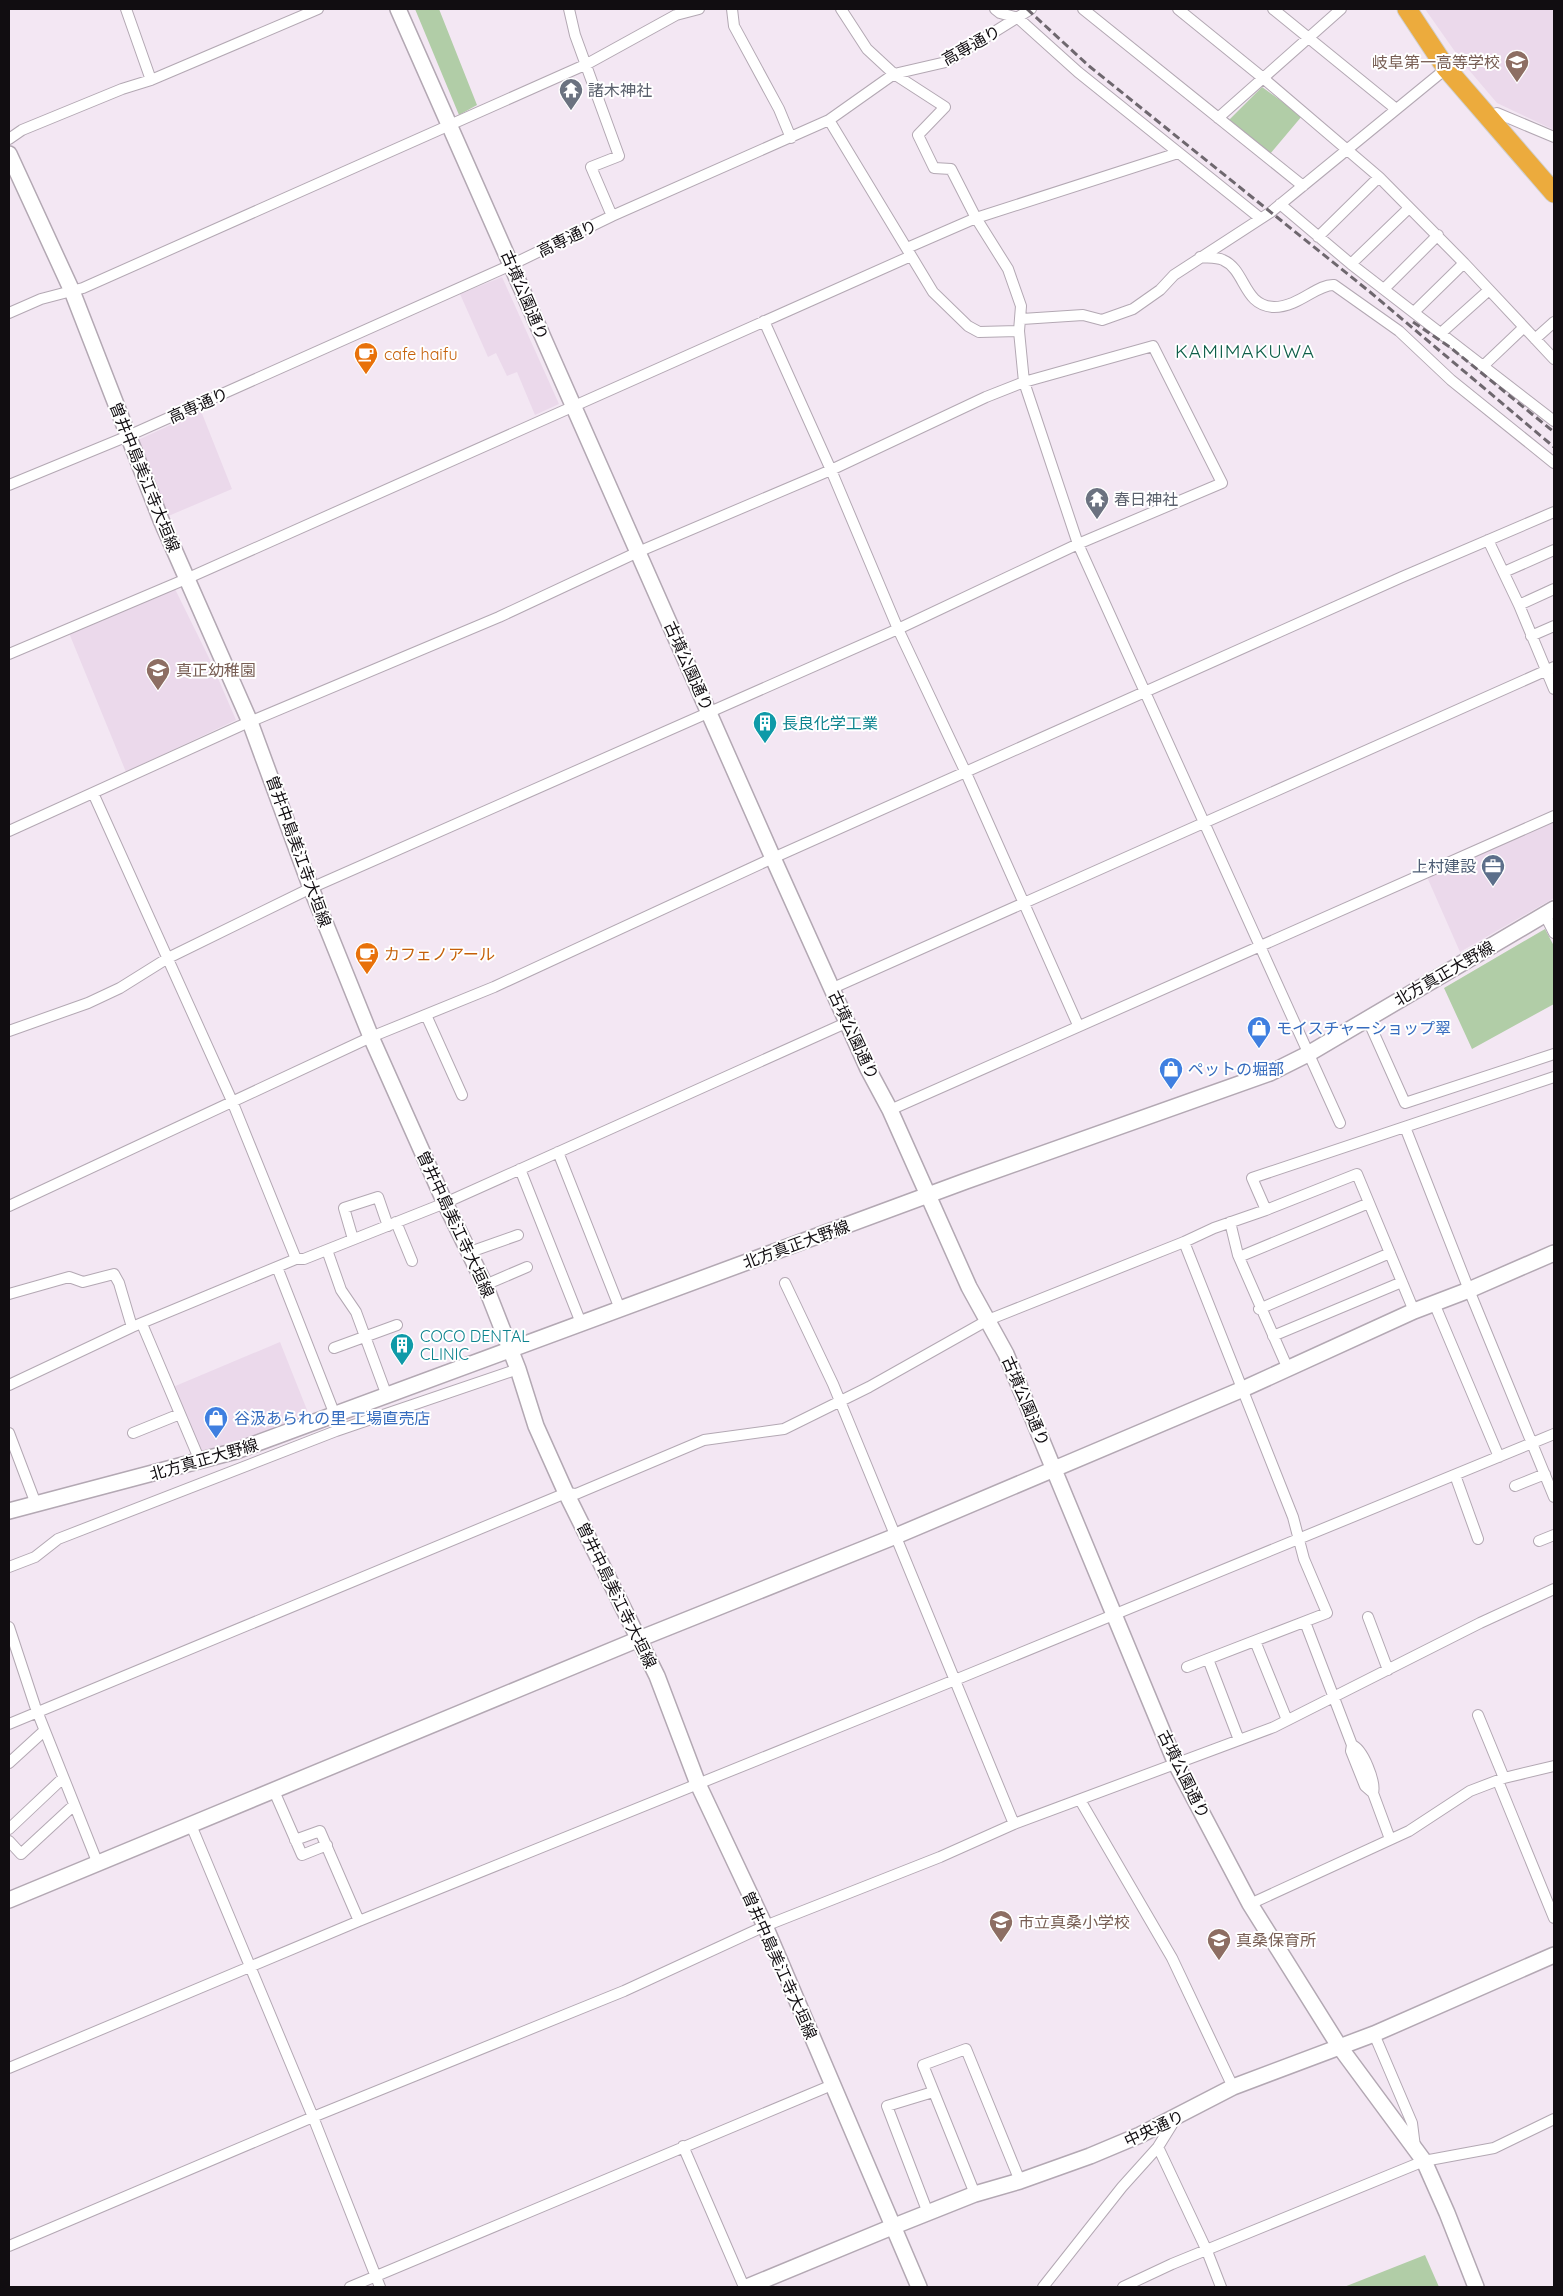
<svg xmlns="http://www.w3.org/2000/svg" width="1563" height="2296" viewBox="0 0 1563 2296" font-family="Quicksand,'Noto Sans JP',sans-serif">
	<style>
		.built { fill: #ebd9eb }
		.green { fill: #b1cda7 }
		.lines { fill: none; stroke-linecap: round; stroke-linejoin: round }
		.street-casing { stroke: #b3a8b3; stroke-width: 12 }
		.secondary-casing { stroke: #b3a8b3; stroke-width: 18 }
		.highway-casing { stroke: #cfcfcf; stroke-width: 21 }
		.street { stroke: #fff; stroke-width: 10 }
		.secondary { stroke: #fff; stroke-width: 15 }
		.highway { stroke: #ecab3d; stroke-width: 19 }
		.rail { stroke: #6e676e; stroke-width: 3; stroke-dasharray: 8 4; stroke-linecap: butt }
		.labels { text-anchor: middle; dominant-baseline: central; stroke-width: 4; stroke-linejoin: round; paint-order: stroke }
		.street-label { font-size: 16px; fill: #110d11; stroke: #fff }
		.education-label { font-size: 16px; fill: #785e54; stroke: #fff; text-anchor: start }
		.worship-label { font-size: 16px; fill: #5b616d; stroke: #fff; text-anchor: start }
		.food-label { font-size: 16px; fill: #c56008; stroke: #fff; text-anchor: start }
		.culture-label { font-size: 16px; fill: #0d838f; stroke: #fff; text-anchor: start }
		.service-label { font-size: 16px; fill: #4e5e75; stroke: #fff; text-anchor: end }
		.shop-label { font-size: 16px; fill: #366cbe; stroke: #fff; text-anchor: start }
		.quarter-label { font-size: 19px; letter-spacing: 1px; fill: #0e5e49; stroke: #fff }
	</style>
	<rect width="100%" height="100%" fill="#f3e7f3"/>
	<path class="built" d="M1425,9H1554V130L1497,103L1463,63Z
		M502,277L559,404L535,415L517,372L507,376L496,353L488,357L460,294Z
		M201,411L232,489L166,517L138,445L140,439Z
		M175,589L211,662L236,720L126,772L69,633Z
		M1554,822V898L1460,952L1427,877Z
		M280,1342L311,1420L200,1455L173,1387Z"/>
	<path class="green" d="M415,9H439L477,105L459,115Z
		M1262,87L1302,116L1270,154L1227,122Z
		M1545,929L1554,946V1004L1472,1049L1444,988Z
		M1425,2255L1439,2287H1344Z"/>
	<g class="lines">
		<g class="street-casing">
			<path id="street" d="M126,9L151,80
				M569,9L575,35L619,156L591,167L612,216
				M732,9L734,26L779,109L791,138
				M841,9L867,49L894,74L945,107L918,135L934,168L951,169L976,218L1008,269L1021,306L1019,331L1024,382L1078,544L1340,1123
				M995,9L1000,13L1018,18L1078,72L1260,218
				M1083,9L1303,186
				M1178,9L1263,78L1379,177L1464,263L1554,359
				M1273,9L1396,109
				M1497,113L1554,137
				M1218,118L1341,9
				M829,120L933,292L968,326L979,332L1019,331
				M9,139L22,130L122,89L151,80L318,9
				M1280,204L1351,264L1554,421
				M1318,237L1379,177
				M907,248L976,218L1178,153
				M1200,257C1206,258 1217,257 1223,260C1246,270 1243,306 1274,307C1299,307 1317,284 1334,285L1399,331L1451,380L1554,463
				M1351,264L1409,208
				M1384,289L1438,235
				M1414,312L1464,263
				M9,313L41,299L83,288L587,64L676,15L699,9
				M1022,319L1083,315L1102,320L1133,309L1160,290L1174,275L1271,212L1448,67
				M764,321L831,470L898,629L966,773L1078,1025
				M1441,333L1489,290
				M1535,339L1554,322
				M1483,366L1523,328
				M9,485L128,436L511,265L612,216L829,120L894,74L946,62L1031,9
				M1488,540L1519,605L1554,689
				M1504,572L1554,550
				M1519,605L1554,589
				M1531,636L1554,626
				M9,654L186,579L911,256
				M9,831L240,726L499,617L638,552L831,470L986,397L1024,382L1153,346L1222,483L1078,544L898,629L311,888L168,958L120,988L88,1003L9,1031
				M1545,915L1554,933
				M833,988L1554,667
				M426,1015L462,1095
				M1367,1018L1405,1103L1554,1054
				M890,1110L1554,816
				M1405,1127L1469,1290L1554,1497
				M558,1152L620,1309
				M520,1169L581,1323
				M9,1206L371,1037L494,987L773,858L1402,577L1554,512
				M1266,1210L1357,1174L1414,1311
				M396,1222L412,1261
				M1230,1222L1238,1255L1288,1369
				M353,1239L344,1208L378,1197L388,1226
				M1184,1242L1293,1517L1304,1559L1327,1613L1187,1667
				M327,1250L341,1290L356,1312L387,1396
				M470,1252L518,1235
				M1239,1257L1369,1203
				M296,1259H304L445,1203L848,1022
				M277,1267L335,1415
				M785,1283L833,1384L1014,1824
				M485,1285L527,1267
				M9,1294L69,1277L83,1282L114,1274L119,1283L132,1327
				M1434,1303L1499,1457
				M1259,1309L1390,1253
				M142,1324L200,1461
				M1273,1336L1402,1282
				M334,1348L397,1325
				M9,1385L132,1327L296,1259L232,1101L93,793
				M9,1433L36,1504
				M133,1433L180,1414
				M1455,1475L1478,1539
				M1515,1486L1545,1474
				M1539,1541L1554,1535
				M9,1567L35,1557L58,1539L336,1431L518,1369
				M1368,1617L1388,1670
				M1305,1622L1352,1745L1351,1751L1365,1786L1373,1793L1390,1839
				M9,1627L35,1706L98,1864
				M1255,1641L1287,1720
				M1208,1659L1239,1740
				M1478,1715L1504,1778
				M9,1724L566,1493L576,1494L704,1440L784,1429L869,1387L988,1320L1184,1242L1214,1228L1266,1210L1252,1178L1554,1077
				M1352,1745C1363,1749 1376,1782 1373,1793
				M9,1763L44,1731
				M1498,1781L1554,1918
				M274,1791L302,1855L327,1845
				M1080,1800L1172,1958L1233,2087
				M191,1825L313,2117L380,2287
				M9,1829L63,1778
				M295,1840L320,1831L359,1921
				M9,1841L21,1854L74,1805
				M1250,1904L1409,1831L1470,1791L1504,1778L1554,1766
				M1374,2034L1412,2123L1415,2147
				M9,2068L359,1921L955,1680L1554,1434
				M683,2146L744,2287
				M1158,2147L1207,2251L1221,2287
				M975,2194L923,2065L966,2049L1020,2181
				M928,2213L887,2106L933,2092
				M9,2246L313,2117L624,1991L765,1926L940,1857L1014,1824L1274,1727L1480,1623L1554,1589
				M350,2287L832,2085
				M1043,2287L1122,2187L1158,2147L1176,2118
				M1123,2287L1172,2264L1424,2161L1494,2148L1554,2119"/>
		</g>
		<g class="secondary-casing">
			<path id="secondary" d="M398,9L773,858L868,1069L890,1110L969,1287L1006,1354L1176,1764L1250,1904L1339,2046L1424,2161L1447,2213L1476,2287
				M9,154L72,291L161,520L250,722L311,888L371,1037L445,1203L485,1285L518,1369L536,1426L566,1493L657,1676L698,1784L765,1926L919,2287
				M9,1511L236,1451L966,1181L1270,1073L1308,1054L1554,909
				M9,1900L639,1639L896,1536L1243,1389L1414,1311L1469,1290L1554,1253
				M747,2287L892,2227L975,2194L1020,2181L1090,2156L1140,2135L1233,2087L1374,2034L1554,1955"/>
		</g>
		<g class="highway-casing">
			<path id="highway" d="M1407,9L1446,68L1554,193"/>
		</g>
		<use href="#street" class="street"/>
		<use href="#secondary" class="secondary"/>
		<use href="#highway" class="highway"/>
		<path class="rail" d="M1027,9L1089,66L1370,292L1554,447
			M1413,322L1451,348L1554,432"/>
	</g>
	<defs>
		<g id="school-pin" transform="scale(1.25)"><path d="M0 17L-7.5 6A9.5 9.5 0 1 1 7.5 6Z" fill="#8d6e63" stroke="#fff"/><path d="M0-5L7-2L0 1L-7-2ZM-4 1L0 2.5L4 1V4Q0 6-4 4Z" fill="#fff"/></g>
		<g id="temple-pin" transform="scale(1.25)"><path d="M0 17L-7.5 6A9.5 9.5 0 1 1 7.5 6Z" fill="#6b7280" stroke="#fff"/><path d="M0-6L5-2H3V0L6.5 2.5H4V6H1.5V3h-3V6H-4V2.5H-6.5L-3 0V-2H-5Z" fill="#fff"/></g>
		<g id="cafe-pin" transform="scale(1.25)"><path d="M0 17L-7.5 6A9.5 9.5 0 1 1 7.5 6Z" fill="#e8710a" stroke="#fff"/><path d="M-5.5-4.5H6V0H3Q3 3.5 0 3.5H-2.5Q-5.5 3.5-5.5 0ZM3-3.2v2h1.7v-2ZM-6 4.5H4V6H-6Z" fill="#fff"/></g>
		<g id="building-pin" transform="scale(1.25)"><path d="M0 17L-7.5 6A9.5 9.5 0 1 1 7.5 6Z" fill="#0f9aa8" stroke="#fff"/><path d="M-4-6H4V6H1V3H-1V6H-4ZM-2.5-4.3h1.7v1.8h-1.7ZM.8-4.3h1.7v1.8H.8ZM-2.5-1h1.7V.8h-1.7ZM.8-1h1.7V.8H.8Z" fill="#fff"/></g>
		<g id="office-pin" transform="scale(1.25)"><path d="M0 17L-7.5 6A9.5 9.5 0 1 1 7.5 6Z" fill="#5c6f8a" stroke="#fff"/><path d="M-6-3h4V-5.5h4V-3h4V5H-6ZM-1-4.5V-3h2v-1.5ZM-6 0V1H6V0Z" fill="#fff"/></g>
		<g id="shop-pin" transform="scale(1.25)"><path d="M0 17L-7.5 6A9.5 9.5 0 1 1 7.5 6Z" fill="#3f7fe0" stroke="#fff"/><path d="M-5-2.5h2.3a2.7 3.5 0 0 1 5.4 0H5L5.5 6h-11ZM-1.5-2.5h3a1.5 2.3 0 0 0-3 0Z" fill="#fff"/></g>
	</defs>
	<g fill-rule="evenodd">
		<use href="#school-pin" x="1517" y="62"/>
		<use href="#temple-pin" x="571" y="90"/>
		<use href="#cafe-pin" x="366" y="354"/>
		<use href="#temple-pin" x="1097" y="499"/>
		<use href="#school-pin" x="158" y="670"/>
		<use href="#building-pin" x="765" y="723"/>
		<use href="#office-pin" x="1493" y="866"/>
		<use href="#cafe-pin" x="367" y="954"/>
		<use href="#shop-pin" x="1259" y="1028"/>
		<use href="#shop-pin" x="1171" y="1069"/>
		<use href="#building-pin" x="402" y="1345"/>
		<use href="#shop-pin" x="216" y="1418"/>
		<use href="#school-pin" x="1001" y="1922"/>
		<use href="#school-pin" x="1219" y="1940"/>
	</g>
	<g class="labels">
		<g class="street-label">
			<text transform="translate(971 45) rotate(-29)">高専通り</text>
			<text transform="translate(567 238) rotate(-26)">高専通り</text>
			<text transform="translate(525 295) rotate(67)">古墳公園通り</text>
			<text transform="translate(198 405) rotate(-24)">高専通り</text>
			<text transform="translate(145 477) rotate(68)">曽井中島美江寺大垣線</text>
			<text transform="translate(689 666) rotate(66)">古墳公園通り</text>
			<text transform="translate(299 851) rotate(70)">曽井中島美江寺大垣線</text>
			<text transform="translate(1444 973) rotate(-30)">北方真正大野線</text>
			<text transform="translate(854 1035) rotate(65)">古墳公園通り</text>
			<text transform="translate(456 1224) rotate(65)">曽井中島美江寺大垣線</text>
			<text transform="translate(796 1244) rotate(-20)">北方真正大野線</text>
			<text transform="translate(1026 1401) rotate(67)">古墳公園通り</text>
			<text transform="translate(204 1459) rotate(-16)">北方真正大野線</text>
			<text transform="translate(617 1595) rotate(64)">曽井中島美江寺大垣線</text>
			<text transform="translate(1184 1774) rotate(64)">古墳公園通り</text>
			<text transform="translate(780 1965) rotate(66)">曽井中島美江寺大垣線</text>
			<text transform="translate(1154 2128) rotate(-25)">中央通り</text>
		</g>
		<g class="education-label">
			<text x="1500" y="62" text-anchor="end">岐阜第一高等学校</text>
			<text x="176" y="670">真正幼稚園</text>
			<text x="1018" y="1922">市立真桑小学校</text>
			<text x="1236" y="1940">真桑保育所</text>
		</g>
		<g class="worship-label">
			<text x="588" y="90">諸木神社</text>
			<text x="1114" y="499">春日神社</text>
		</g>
		<g class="food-label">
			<text x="384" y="354">cafe haifu</text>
			<text x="384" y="954">カフェノアール</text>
		</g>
		<g class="culture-label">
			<text x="782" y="723">長良化学工業</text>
			<text x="420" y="1336">COCO DENTAL<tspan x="420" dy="18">CLINIC</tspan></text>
		</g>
		<g class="service-label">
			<text x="1476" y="866">上村建設</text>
		</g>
		<g class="shop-label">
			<text x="1276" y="1028">モイスチャーショップ翠</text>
			<text x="1188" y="1069">ペットの堀部</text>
			<text x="234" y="1418">谷汲あられの里 工場直売店</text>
		</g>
		<g class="quarter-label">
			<text x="1245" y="351">KAMIMAKUWA</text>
		</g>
	</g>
	<rect width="1563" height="2296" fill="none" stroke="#110d11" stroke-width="20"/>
</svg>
